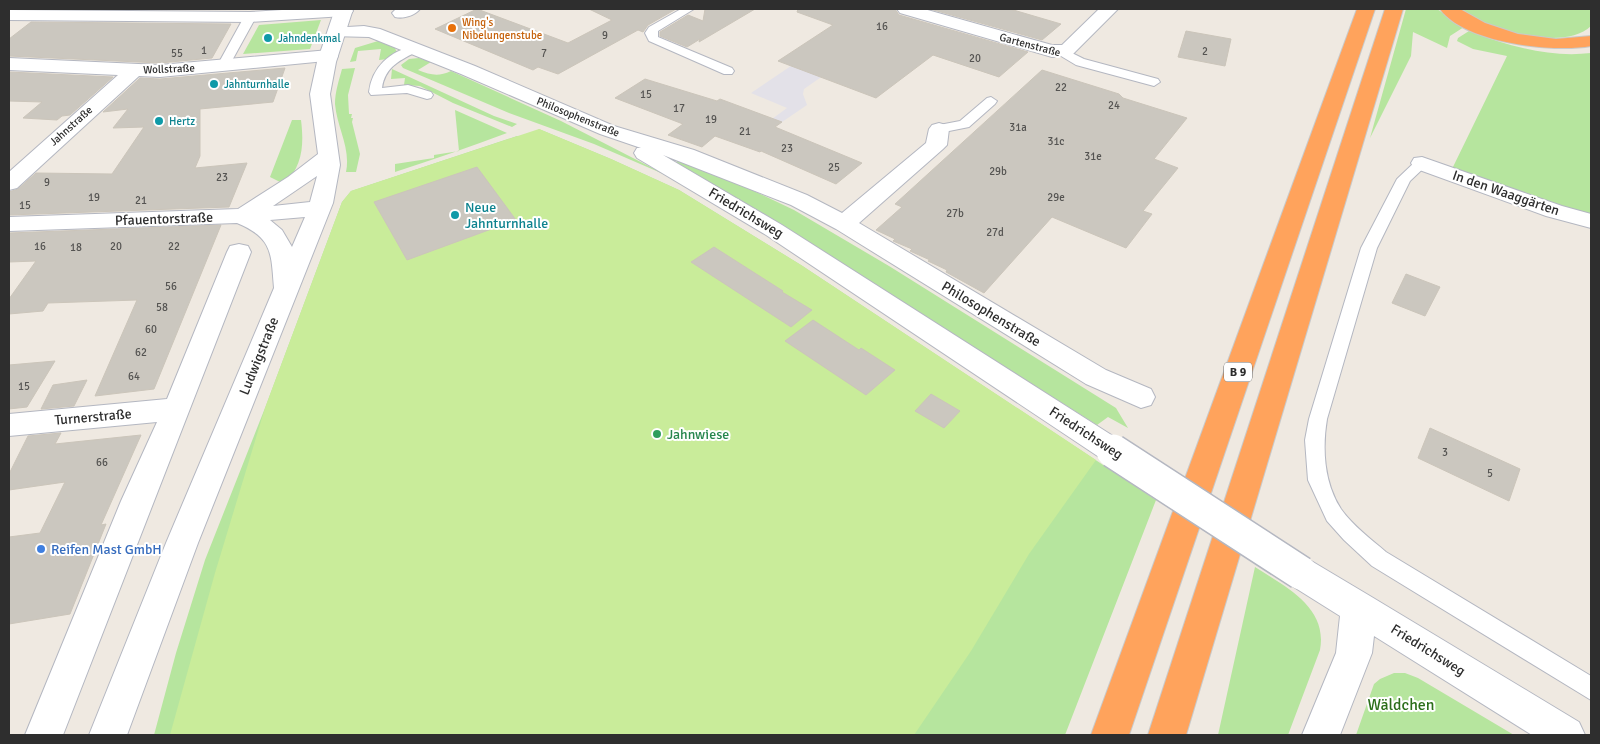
<svg xmlns="http://www.w3.org/2000/svg" width="1600" height="744" viewBox="0 0 1600 744" font-family="Signika,sans-serif">
	<style>
		.industrial { fill: #e3e1e8 }
		.green { fill: #b6e59e }
		.pitch { fill: #c9ec9a }
		.building { fill: #cbc7bf; stroke: #cbc5ba }
		.lines { fill: none; stroke-linecap: round; stroke-linejoin: round }
		.lane-casing { stroke: #b4b7c1; stroke-width: 2 }
		.street-casing { stroke: #b4b7c1; stroke-width: 2 }
		.secondary-casing { stroke: #b4b7c1; stroke-width: 2 }
		.highway-casing { stroke: #c9c9c9; stroke-width: 2 }
		.lane { fill: #fff; fill-rule: evenodd }
		.street { fill: #fff; fill-rule: evenodd }
		.secondary { fill: #fff; fill-rule: evenodd }
		.highway { fill: #ffa35c; fill-rule: evenodd }
		.street-bridge-casing { stroke: #b4b7c1; stroke-width: 36; stroke-linecap: butt }
		.street-bridge { stroke: #fff; stroke-width: 33 }
		.food-dot { fill: #e8710a; stroke: #fff; stroke-width: 2 }
		.culture-dot { fill: #0f9aa8; stroke: #fff; stroke-width: 2 }
		.leisure-dot { fill: #2e9e5b; stroke: #fff; stroke-width: 2 }
		.shop-dot { fill: #3f7fe0; stroke: #fff; stroke-width: 2 }
		.labels { text-anchor: middle; dominant-baseline: central; stroke-width: 4; stroke-linejoin: round; paint-order: stroke }
		.far-food-label { font-size: 11px; fill: #c56008; stroke: #fff; text-anchor: start }
		.number-label { font-size: 11px; fill: #555452 }
		.far-culture-label { font-size: 11px; fill: #0d838f; stroke: #fff; text-anchor: start }
		.far-street-label { font-size: 11px; fill: #2e2e2e; stroke: #fff }
		.shield { fill: #fff; stroke: #6d6d6d; stroke-width: 1 }
		.shield-label { font-size: 12px; font-weight: bold; fill: #2e2e2e }
		.street-label { font-size: 14px; fill: #2e2e2e; stroke: #fff }
		.culture-label { font-size: 14px; fill: #0d838f; stroke: #fff; text-anchor: start }
		.leisure-label { font-size: 14px; fill: #27864d; stroke: #fff; text-anchor: start }
		.shop-label { font-size: 14px; fill: #366cbe; stroke: #fff; text-anchor: start }
		.near-park-label { font-size: 16px; fill: #2c6e1b; stroke: #fff }
	</style>
	<rect width="100%" height="100%" fill="#efe9e1"/>
	<path class="industrial" d="M825,43L840,64L804,89L803,94L807,105L782,122L772,119L787,108L751,93Z"/>
	<path class="green" d="M1406,9H1437L1464,27L1450,36L1447,48L1413,32L1411,56L1370,138Z
		M1462,9H1591V26C1564,52 1488,31 1462,9Z
		M321,20L310,49L243,54L259,25Z
		M1469,31C1508,46 1550,58 1591,53V214L1538,199L1452,169L1507,56L1473,49L1457,41L1458,38Z
		M378,41L395,48L397,53L388,59L379,60L381,49L358,51L356,61L350,62L355,48Z
		M419,58L431,62L418,70C431,75 438,77 451,71L561,121L668,176L594,144L509,113L403,68L401,65L409,59Z
		M355,68L348,95L349,114H352L351,118H353L352,122L360,154L356,172H346C351,148 337,128 335,104C335,92 339,80 342,69Z
		M392,69L494,116L517,124L512,127L453,103L420,86L404,85L405,78L391,79Z
		M455,110L507,133C470,147 432,160 395,172V164L434,158V155L459,151Z
		M292,120H301C304,144 303,166 284,184L270,177Z
		M539,129L611,159L679,190L801,265L1156,500L1065,735H154L176,653L205,560L265,408L342,202L351,191L517,136L529,140Z
		M681,160L737,183L794,210L889,266L1116,408L1128,428L1108,417L1097,425L774,222L676,163L677,161Z
		M1255,567C1286,587 1328,607 1320,650L1288,735H1218Z
		M1394,673H1405L1418,678L1514,735H1356L1374,684L1380,679Z"/>
	<path class="pitch" d="M539,129L611,159L679,190L801,265L1096,460L1029,554L971,651L914,735H170L215,573L265,408L342,202L351,191Z"/>
	<path class="building" d="M477,9L568,43L612,20L589,9H676L648,25L643,32L638,30L558,74L538,67L533,70L435,29Z
		M705,9H755L699,42L700,39L687,47L660,36V32L688,15L703,21Z
		M798,9H895L899,15L1028,52L999,77L933,55L876,98L778,61L833,25L797,12Z
		M930,9H1010L1061,24L1042,40Z
		M31,22L231,24L212,58L160,63L9,56V39Z
		M1186,31L1231,39L1225,66L1178,57Z
		M285,68L273,102L200,109V156L195,168L247,163L229,207L9,215V192L18,189L36,173L112,174L144,127L113,128L128,109L103,112L140,78L160,79Z
		M1042,70L1119,94L1123,98L1187,118L1154,159L1178,168L1143,211L1152,214L1126,248L1052,217L984,293L946,272L947,270L928,261L930,260L910,251L912,249L893,241L895,239L876,230L902,207L895,204Z
		M9,72L113,77L70,115L62,116L57,120L23,118L42,102L9,101Z
		M645,79L717,101L720,99L782,122L775,127L862,163L836,184L761,151L760,152L715,136L702,147L668,135L683,124L615,98Z
		M477,167L516,220L407,260L374,202Z
		M221,225L154,389L95,396L137,300L48,303L43,311L9,314V299L36,261L9,262V233Z
		M714,247L783,291L782,292L812,310L791,327L691,262Z
		M1406,274L1440,287L1425,316L1392,303Z
		M813,320L859,350L861,348L895,370L866,395L785,341Z
		M55,361L27,407L9,409V365Z
		M87,380L74,406L41,409L53,385Z
		M931,394L960,411L944,428L915,411Z
		M1430,428L1520,469L1509,501L1418,458Z
		M61,433L55,444L141,435L101,525L106,524L70,614L9,624V537L40,533L65,482L9,490V474L28,436Z"/>
	<g class="lines">
		<g class="lane-casing">
			<path id="lane" d="M681,9H694L658,31V37L732,68L734,71L732,74H724L649,41L645,33L649,27Z
				M250,14L256,17L229,66L227,69H219L217,66L244,17Z
				M414,46L420,49L418,51C401,60 385,66 382,88L408,85L431,92L433,95L431,98L427,99L407,93L371,95L369,92C372,67 390,51 414,46Z
				M1060,47L1084,59L1158,79L1160,82L1154,86L1076,65L1056,53L1054,51Z
				M991,97L997,101L995,104L969,127L939,133L932,129L934,126L960,121L987,98Z
				M1422,159L1429,163L1410,181L1377,248L1327,419C1322,449 1324,483 1341,509C1353,526 1371,539 1386,552L1591,676V700L1372,566L1344,540L1327,521L1308,480L1305,440L1309,419L1361,248L1397,179L1417,160Z"/>
		</g>
		<g class="street-casing">
			<path id="street" d="M298,9H351L353,11L350,15L344,16L250,22L9,20V10L250,12Z
				M396,9H420C414,16 403,19 395,17L392,13Z
				M897,9H924L1052,45H1062L1099,9H1118L1073,54L1052,57L900,13Z
				M364,26L380,29L475,66L614,126L694,150L807,195L842,213L926,143L929,129L932,125L939,123L946,125L949,129L947,145L943,149L859,223L1106,370L1151,389L1155,397L1151,405L1141,408L1086,384L836,229L791,205L663,155L782,225L1124,443L1128,451L1124,459L1113,463L1102,459L766,235L637,158L634,153L637,148H641L600,134L461,74L369,37L331,36L328,32L331,28Z
				M329,50L336,52L338,56L336,60L160,77L139,76L17,188L9,190V172L118,75L9,70V58L160,65Z
				M1422,157L1562,206L1591,214V228L1546,216L1414,168L1411,163L1414,158Z
				M239,244L248,246L251,252L63,735H25L121,501L157,422L9,436V414L167,399L227,252L230,246Z
				M1301,558L1313,562L1370,596L1579,722L1585,735H1532L1374,636L1372,653L1340,735H1302L1336,653L1340,616L1289,584L1284,573L1289,562Z"/>
		</g>
		<g class="secondary-casing">
			<path id="secondary" d="M335,9H353L336,62L330,94L340,165L333,203L198,543L127,735H89L166,543L274,288C271,253 273,238 237,223L9,231V217L238,209L288,177L318,154L310,94L317,62ZM317,176L310,202L273,206ZM305,217L292,247L282,230L270,220Z"/>
		</g>
		<g class="highway-casing">
			<path id="highway" d="M1357,9H1375L1129,735H1091Z
				M1385,9H1403L1186,735H1148Z
				M1440,9H1460L1485,23L1518,34L1556,39L1591,36V46C1553,53 1464,43 1440,9Z"/>
		</g>
		<use href="#lane" class="lane"/>
		<use href="#street" class="street"/>
		<use href="#secondary" class="secondary"/>
		<use href="#highway" class="highway"/>
		<g class="street-bridge-casing">
			<path id="street-bridge" d="M1113,451L1301,573"/>
		</g>
		<use href="#street-bridge" class="street-bridge"/>
	</g>
	<circle class="food-dot" cx="452" cy="28" r="5"/>
	<g class="culture-dot">
		<circle cx="268" cy="38" r="5"/>
		<circle cx="214" cy="84" r="5"/>
		<circle cx="159" cy="121" r="5"/>
		<circle cx="455" cy="215" r="5"/>
	</g>
	<circle class="leisure-dot" cx="657" cy="434" r="5"/>
	<circle class="shop-dot" cx="41" cy="549" r="5"/>
	<g class="labels">
		<g class="far-food-label">
			<text x="462" y="22">Wing's<tspan x="462" dy="13">Nibelungenstube</tspan></text>
		</g>
		<g class="number-label">
			<text x="882" y="26">16</text>
			<text x="605" y="35">9</text>
			<text x="204" y="50">1</text>
			<text x="1205" y="51">2</text>
			<text x="177" y="53">55</text>
			<text x="544" y="53">7</text>
			<text x="975" y="58">20</text>
			<text x="1061" y="87">22</text>
			<text x="646" y="94">15</text>
			<text x="1114" y="105">24</text>
			<text x="679" y="108">17</text>
			<text x="711" y="119">19</text>
			<text x="1018" y="127">31a</text>
			<text x="745" y="131">21</text>
			<text x="1056" y="141">31c</text>
			<text x="787" y="148">23</text>
			<text x="1093" y="156">31e</text>
			<text x="834" y="167">25</text>
			<text x="998" y="171">29b</text>
			<text x="222" y="177">23</text>
			<text x="47" y="182">9</text>
			<text x="94" y="197">19</text>
			<text x="1056" y="197">29e</text>
			<text x="141" y="200">21</text>
			<text x="25" y="205">15</text>
			<text x="955" y="213">27b</text>
			<text x="995" y="232">27d</text>
			<text x="40" y="246">16</text>
			<text x="116" y="246">20</text>
			<text x="174" y="246">22</text>
			<text x="76" y="247">18</text>
			<text x="171" y="286">56</text>
			<text x="162" y="307">58</text>
			<text x="151" y="329">60</text>
			<text x="141" y="352">62</text>
			<text x="134" y="376">64</text>
			<text x="24" y="386">15</text>
			<text x="1445" y="452">3</text>
			<text x="102" y="462">66</text>
			<text x="1490" y="473">5</text>
		</g>
		<g class="far-culture-label">
			<text x="278" y="38">Jahndenkmal</text>
			<text x="224" y="84">Jahnturnhalle</text>
			<text x="169" y="121">Hertz</text>
		</g>
		<g class="far-street-label">
			<text transform="translate(1030 45) rotate(15)">Gartenstraße</text>
			<text transform="translate(169 69) rotate(-2)">Wollstraße</text>
			<text transform="translate(578 117) rotate(22)">Philosophenstraße</text>
			<text transform="translate(71 126) rotate(-42)">Jahnstraße</text>
		</g>
		<rect class="shield" x="1224" y="362.5" width="28" height="19" rx="4"/>
		<g class="shield-label">
			<text x="1238" y="372">B 9</text>
		</g>
		<g class="street-label">
			<text transform="translate(1506 193) rotate(19)">In den Waaggärten</text>
			<text transform="translate(746 213) rotate(31)">Friedrichsweg</text>
			<text transform="translate(164 219) rotate(-2)">Pfauentorstraße</text>
			<text transform="translate(991 314) rotate(31)">Philosophenstraße</text>
			<text transform="translate(259 356) rotate(-68)">Ludwigstraße</text>
			<text transform="translate(93 417) rotate(-5)">Turnerstraße</text>
			<text transform="translate(1086 433) rotate(33)">Friedrichsweg</text>
			<text transform="translate(1428 650) rotate(32)">Friedrichsweg</text>
		</g>
		<g class="culture-label">
			<text x="465" y="207">Neue<tspan x="465" dy="16">Jahnturnhalle</tspan></text>
		</g>
		<g class="leisure-label">
			<text x="667" y="434">Jahnwiese</text>
		</g>
		<g class="shop-label">
			<text x="51" y="549">Reifen Mast GmbH</text>
		</g>
		<g class="near-park-label">
			<text x="1401" y="705">Wäldchen</text>
		</g>
	</g>
	<rect width="1600" height="744" fill="none" stroke="#2e2e2e" stroke-width="20"/>
</svg>
